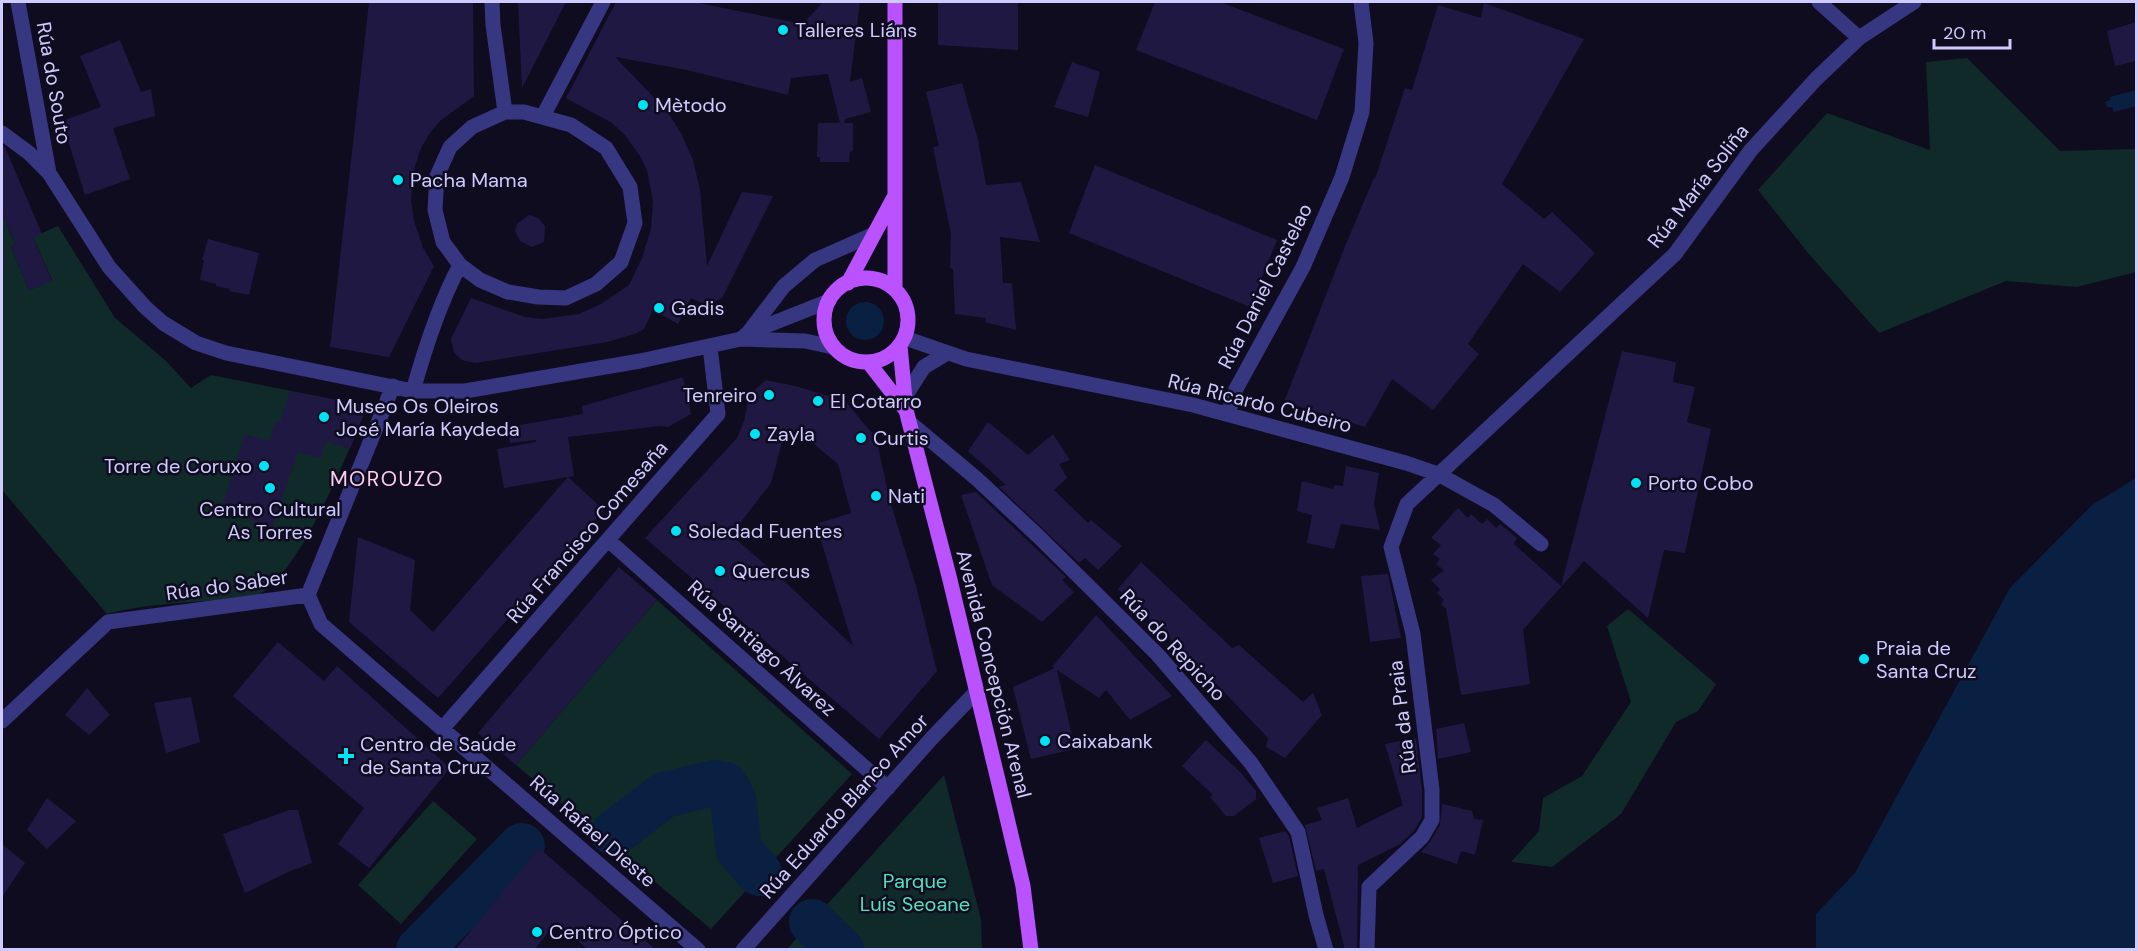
<svg xmlns="http://www.w3.org/2000/svg" width="2138" height="951" viewBox="0 0 2138 951" font-family="'DM Sans',sans-serif">
	<style>
		.green { fill: #0f2a29 }
		.water { fill: #0a2042 }
		.lines { fill: none; stroke-linecap: round; stroke-linejoin: round }
		.river { stroke: #0a2042; stroke-width: 46 }
		.building { fill: #1f1842; fill-rule: evenodd }
		.minor { stroke: #373681; stroke-width: 15 }
		.major { stroke: #ba52ff; stroke-width: 15 }
		.poi-dot { fill: #00e3f6; stroke: #0f0c20; stroke-width: 2 }
		.labels { text-anchor: middle; dominant-baseline: central; stroke-width: 5; stroke-linejoin: round; paint-order: stroke }
		.poi-label { font-size: 20px; fill: #d0cbff; stroke: #0f0c20; text-anchor: start }
		.street-label { font-size: 20px; fill: #d0cbff; stroke: #0f0c20 }
		.park-label { font-size: 20px; fill: #54e2bb; stroke: #0f0c20 }
		.neighbourhood-label { font-size: 21px; letter-spacing: 1.5px; fill: #ffcdee; stroke: #0f0c20 }
	</style>
	<rect width="100%" height="100%" fill="#0f0c20"/>
	<path class="green" d="M1967,58L2060,151L2136,149V272L2077,287L2006,281L1879,333L1808,253L1758,190L1827,113L1930,150L1926,62Z
		M2,213L15,245L11,247L29,290L52,280L33,237L58,226L115,318L165,360L191,388L211,375L367,406C349,451 299,577 256,596C246,601 231,599 220,600C182,603 144,604 107,614L2,490Z
		M657,600L852,774L711,929L516,765Z
		M1628,609L1716,684L1698,711L1676,722L1621,814L1552,867L1511,862L1539,831L1543,798L1582,776L1631,702L1607,626Z
		M944,775L981,919L982,949H787Z
		M433,801L477,839L401,924L358,885Z"/>
	<path class="water" d="M2136,90V106L2114,112L2112,107H2107L2105,102L2111,100L2110,97Z
		M846 321a19 19 0 1 1 38 0a19 19 0 1 1-38 0Z
		M2136,478V949H1816V914L1855,873L2010,588L2092,505Z"/>
	<g class="lines">
		<path class="river" d="M614,833L664,795L714,783L725,785L733,799L739,850L759,873
			M812,922L841,950
			M419,950L522,846"/>
	</g>
	<path class="building" d="M369,2H473L474,96L440,121L430,133L421,148L415,166L412,183L411,201L414,221L423,248L434,266L389,357L330,347Z
		M518,2H566L522,88Z
		M616,2H694L803,24L823,2H860L850,82L862,78L871,112L845,119L844,123H853V151L850,152L849,162H820V157H817L818,123H840L828,74L791,78L788,95L687,70L615,57L666,110L681,133L693,160L700,190L707,266L742,192L773,196L722,298L710,304V307L691,298L678,324L653,310L644,329L637,333L608,342L475,363L462,360L454,353L451,339L471,298L525,317L542,319L579,314L601,304L629,285L642,258L651,229L653,201L647,170L640,156L624,134L612,123L566,98Z
		M938,2H1018V50L938,45Z
		M1155,2H1220L1344,49L1317,120L1136,50Z
		M1484,3L1584,39L1502,184L1544,219L1552,212L1595,253L1560,292L1523,264L1468,344L1479,354L1433,410L1392,379L1365,427L1284,402L1346,244L1374,178L1375,179L1405,88L1412,90L1438,5L1481,18Z
		M2136,22V61L2115,66L2107,31Z
		M120,40L141,92L151,89L155,116L113,128L130,179L85,195L62,121L101,107L80,56Z
		M1072,62L1100,72L1088,117L1054,107Z
		M962,83L978,140L986,185L1021,182L1040,242L1000,237L1003,283H1012L1016,330L985,322L986,318L955,314L953,269L950,268L951,234L933,147L939,146L926,92Z
		M2,145L5,147L42,234L33,237L52,281L29,290L11,247L15,245L2,213Z
		M1095,165L1277,240L1250,307L1069,233Z
		M529,215L538,218L545,226L544,242L532,247L520,241L515,231L517,224Z
		M208,239L259,253L249,295L229,291L230,289L216,286V284L200,280L204,260H202Z
		M1622,351L1676,362L1673,382L1695,387L1687,422L1711,429L1685,553L1664,550L1648,618L1584,561L1523,630L1530,684L1461,695L1446,608L1441,605L1444,600L1437,593L1440,589L1431,580L1444,570L1436,564L1440,559L1433,554L1441,545L1431,538L1458,508L1468,518L1471,514L1482,524L1487,519L1496,528L1500,524L1517,538L1514,544L1561,586Z
		M683,377L691,414L668,427L660,426L568,437L574,476L568,477L604,510L438,698L349,622L358,537L415,560L410,610L433,632L568,477L504,488L497,449L536,442V440L510,443L508,427L583,414L582,406Z
		M766,380L795,386L845,401L876,438L890,501L916,586L937,671L879,739L645,538L737,438L744,421L749,395ZM785,431L815,445L838,464L851,513L816,524L853,646L781,578L731,535L771,483Z
		M290,391L367,406L350,449L326,441L321,458L298,452L272,527L221,510L245,434L269,441L276,421L280,422Z
		M988,422L1028,455L1053,434L1070,460L1059,464L1067,478L1054,490L1088,523L1091,520L1122,546L1098,570L1085,558L1079,563L999,487L1006,485L968,451Z
		M1346,466L1379,473L1374,504L1380,530L1341,524L1334,549L1307,543L1312,515L1297,511L1302,481L1333,489L1335,485L1343,486Z
		M976,492L1066,577L1062,580L1074,592L1042,622L992,585L961,495Z
		M1141,562L1232,648L1239,645L1303,702L1313,693L1322,715L1285,758L1266,747L1268,738L1205,672L1118,589Z
		M619,567L657,600L516,765L478,733Z
		M1388,574L1401,638L1370,642L1361,576Z
		M1096,615L1172,696L1130,720L1106,690L1099,698L1057,670L1075,749L1031,759L1013,687L1055,668L1052,667Z
		M278,642L324,681L337,666L450,768L369,868L338,844L364,808L233,696Z
		M87,688L110,715L89,735L65,715Z
		M191,697L200,742L166,753L154,703Z
		M1464,723L1471,752L1438,759L1436,729Z
		M1416,738L1422,791V817L1414,831L1400,844L1358,865L1357,950H1345L1324,869L1316,871L1305,825L1322,820L1317,808L1348,798L1357,828L1403,805L1385,744Z
		M1206,740L1241,773L1256,791V799L1234,816H1226L1210,797L1213,795L1182,766Z
		M47,798L76,821L47,849L27,830Z
		M1442,804L1472,811L1474,819L1483,820L1475,855L1461,851L1457,864L1421,852L1430,842L1440,825Z
		M289,810H298L312,863L288,872L245,893L223,834Z
		M1285,831L1289,836L1298,876L1273,883L1259,838Z
		M2,844L25,863L2,897Z
		M539,848L656,950H588L557,922L534,950H455Z"/>
	<g class="lines">
		<path class="minor" d="M18,2L49,173
			M492,2L493,25L505,112
			M1819,2L1859,38
			M505,112H524L571,125L606,148L630,187L635,223L621,262L596,284L566,298L538,297L508,292L480,280L460,265L443,242L435,210L437,176L450,147L472,127Z
			M543,116L603,2
			M2,133L29,153L49,173L109,267L145,307L163,323L196,343L226,353L413,391H465L640,361L741,339L805,341L833,347
			M748,333L829,301
			M905,338L966,359L1193,405L1406,463L1438,474L1494,505L1541,544
			M741,339L748,333L784,286L815,260L874,234
			M413,391C425,348 439,304 460,265
			M904,398L924,367L947,353
			M1228,414L1236,389L1303,267L1342,177L1362,112L1366,43L1361,2
			M909,422L977,479L1039,537L1158,655L1251,763L1298,832L1316,915L1326,950
			M608,540L888,788
			M308,595L321,624L698,950
			M308,595L393,386
			M2,721L108,622L308,595
			M442,729L718,414L710,347
			M743,950L931,739L977,691
			M1367,950L1369,887L1422,837L1432,820V790L1413,634L1391,547L1407,504L1675,254L1751,150L1816,79L1859,38L1914,2"/>
		<path class="major" d="M895,2V289
			M824 320a42 42 0 1 1 84 0a42 42 0 1 1-84 0Z
			M848,283L893,199
			M900,346L906,410L949,576L1004,805L1023,886L1031,950
			M869,363L904,408"/>
	</g>
	<g class="poi-dot">
		<circle cx="783" cy="30" r="6"/>
		<circle cx="643" cy="105" r="6"/>
		<circle cx="398" cy="180" r="6"/>
		<circle cx="659" cy="308" r="6"/>
		<circle cx="769" cy="395" r="6"/>
		<circle cx="818" cy="401" r="6"/>
		<circle cx="324" cy="417" r="6"/>
		<circle cx="755" cy="434" r="6"/>
		<circle cx="861" cy="438" r="6"/>
		<circle cx="264" cy="466" r="6"/>
		<circle cx="1636" cy="483" r="6"/>
		<circle cx="270" cy="488" r="6"/>
		<circle cx="876" cy="496" r="6"/>
		<circle cx="676" cy="531" r="6"/>
		<circle cx="720" cy="571" r="6"/>
		<circle cx="1864" cy="659" r="6"/>
		<circle cx="1045" cy="741" r="6"/>
		<path d="M343 747h6v6h6v6h-6v6h-6v-6h-6v-6h6z"/>
		<circle cx="537" cy="932" r="6"/>
	</g>
	<g class="labels">
		<g class="poi-label">
			<text x="795" y="30">Talleres Liáns</text>
			<text x="655" y="105">Mètodo</text>
			<text x="410" y="180">Pacha Mama</text>
			<text x="671" y="308">Gadis</text>
			<text x="757" y="395" text-anchor="end">Tenreiro</text>
			<text x="830" y="401">El Cotarro</text>
			<text x="336" y="406">Museo Os Oleiros<tspan x="336" dy="23">José María Kaydeda</tspan></text>
			<text x="767" y="434">Zayla</text>
			<text x="873" y="438">Curtis</text>
			<text x="252" y="466" text-anchor="end">Torre de Coruxo</text>
			<text x="1648" y="483">Porto Cobo</text>
			<text x="888" y="496">Nati</text>
			<text x="270" y="509" text-anchor="middle">Centro Cultural<tspan x="270" dy="23">As Torres</tspan></text>
			<text x="688" y="531">Soledad Fuentes</text>
			<text x="732" y="571">Quercus</text>
			<text x="1876" y="648">Praia de<tspan x="1876" dy="23">Santa Cruz</tspan></text>
			<text x="1057" y="741">Caixabank</text>
			<text x="360" y="744">Centro de Saúde<tspan x="360" dy="23">de Santa Cruz</tspan></text>
			<text x="549" y="932">Centro Óptico</text>
		</g>
		<g class="street-label">
			<text transform="translate(54 83) rotate(80)">Rúa do Souto</text>
			<text transform="translate(1698 186) rotate(-52)">Rúa María Soliña</text>
			<text transform="translate(1265 286) rotate(-63)">Rúa Daniel Castelao</text>
			<text transform="translate(1260 403) rotate(14)">Rúa Ricardo Cubeiro</text>
			<text transform="translate(587 532) rotate(-49)">Rúa Francisco Comesaña</text>
			<text transform="translate(227 585) rotate(-8)">Rúa do Saber</text>
			<text transform="translate(1173 645) rotate(47)">Rúa do Repicho</text>
			<text transform="translate(762 648) rotate(42)">Rúa Santiago Álvarez</text>
			<text transform="translate(994 674) rotate(76)">Avenida Concepción Arenal</text>
			<text transform="translate(1402 717) rotate(-97)">Rúa da Praia</text>
			<text transform="translate(844 806) rotate(-48)">Rúa Eduardo Blanco Amor</text>
			<text transform="translate(593 831) rotate(41)">Rúa Rafael Dieste</text>
		</g>
		<g class="park-label">
			<text x="915" y="881">Parque<tspan x="915" dy="23">Luís Seoane</tspan></text>
		</g>
		<g class="neighbourhood-label">
			<text x="387" y="479">MOROUZO</text>
		</g>
	</g>
	<rect width="2138" height="951" fill="none" stroke="#d0cbff" stroke-width="6"/>
	<path d="M1934 39v9h76v-9" fill="none" stroke="#d0cbff" stroke-width="3"/>
	<text x="1943" y="39" font-size="18" fill="#d0cbff" stroke="#0f0c20" stroke-width="4.5" paint-order="stroke">20 m</text>
</svg>
